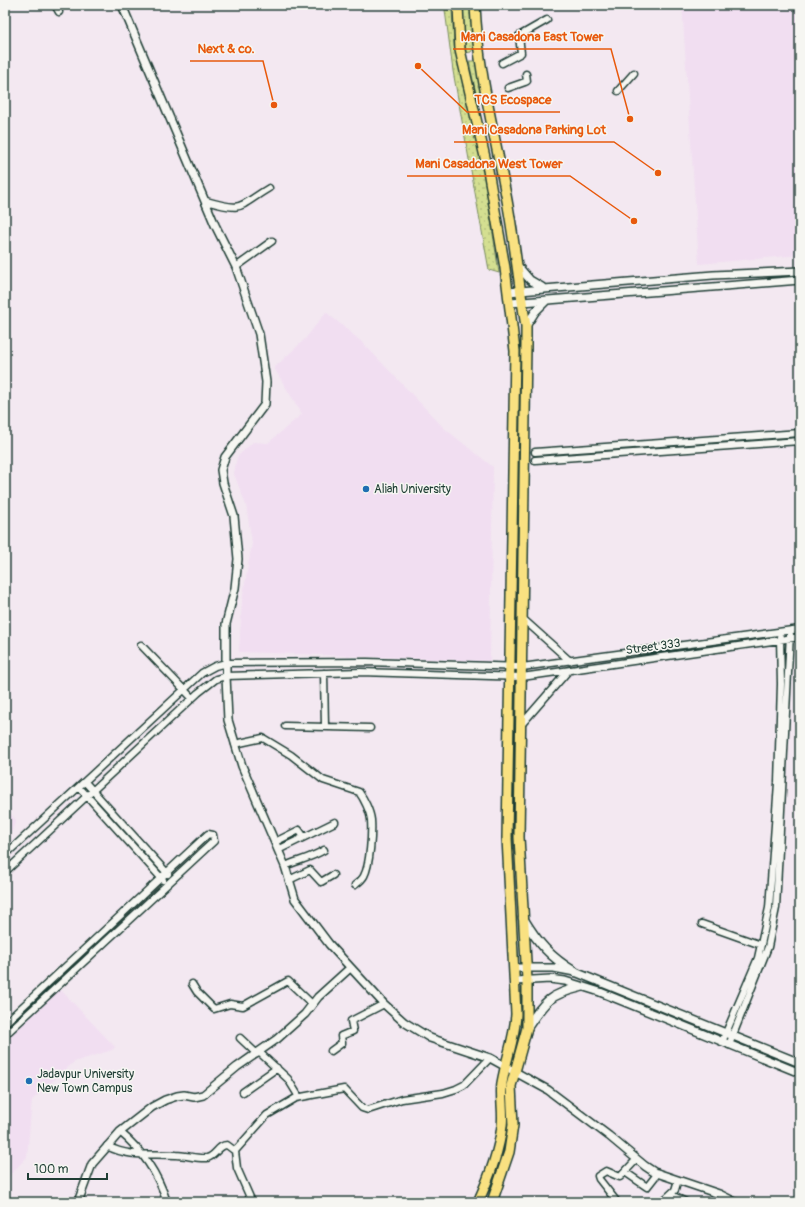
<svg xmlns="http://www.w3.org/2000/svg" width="805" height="1207" viewBox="0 0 805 1207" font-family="Pangolin,sans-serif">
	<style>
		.built { fill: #f1def1 }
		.grass { fill: url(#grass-dots); stroke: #7a8e62 }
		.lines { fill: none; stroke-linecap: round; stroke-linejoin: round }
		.minor-casing { stroke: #1f3d34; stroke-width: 9 }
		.tertiary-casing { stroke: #1f3d34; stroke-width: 10 }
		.secondary-casing { stroke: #1f3d34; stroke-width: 11 }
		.primary-casing { stroke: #1f3d34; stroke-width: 12 }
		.minor { stroke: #f6f6f2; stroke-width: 6 }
		.tertiary { stroke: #f6f6f2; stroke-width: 7 }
		.secondary { stroke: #f6f6f2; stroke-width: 8 }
		.primary { stroke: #f9e181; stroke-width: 9 }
		.poi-dot { fill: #1f6fb2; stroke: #f6f6f2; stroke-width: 1.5 }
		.labels { text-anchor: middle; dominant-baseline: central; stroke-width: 3; stroke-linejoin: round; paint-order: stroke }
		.poi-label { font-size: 12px; fill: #1f3d34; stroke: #f6f6f2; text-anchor: start }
		.street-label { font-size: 12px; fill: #1f3d34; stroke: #f6f6f2 }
		.leader { fill: none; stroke: #e8590c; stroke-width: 1.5 }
		.callout-dot { fill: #e8590c; stroke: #f6f6f2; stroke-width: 1.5 }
		.callout-label { font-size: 13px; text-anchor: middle; font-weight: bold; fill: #e8590c; stroke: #f6f6f2; stroke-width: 3; stroke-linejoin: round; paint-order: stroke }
	</style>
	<defs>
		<pattern id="grass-dots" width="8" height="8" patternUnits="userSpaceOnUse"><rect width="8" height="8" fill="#d4df91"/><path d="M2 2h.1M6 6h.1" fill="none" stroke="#b6c07e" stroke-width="1.8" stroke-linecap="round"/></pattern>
	</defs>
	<rect width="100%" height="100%" fill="#f3e8f1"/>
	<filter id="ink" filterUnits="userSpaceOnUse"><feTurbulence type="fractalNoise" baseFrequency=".025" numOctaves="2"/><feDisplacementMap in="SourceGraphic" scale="8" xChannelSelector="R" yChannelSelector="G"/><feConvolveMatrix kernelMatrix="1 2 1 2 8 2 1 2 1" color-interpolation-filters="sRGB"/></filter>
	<g filter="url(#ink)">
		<path class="built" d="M682,5H800V53L796,56L800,64V255L699,264Z
			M326,312L363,343L444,428L493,467L490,661L239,652L242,601L252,543L246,505L234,474L237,457L253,442L268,443L302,414L274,368L305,339Z
			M5,808L16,820L12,831L5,838Z
			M60,989L115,1047L112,1050L74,1062L32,1100L27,1157L7,1178L5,1175V1041Z"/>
		<path class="grass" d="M462,9H471L474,47L471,52L466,53Z
			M445,10L452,11L454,44L483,170L499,273L489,270L453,71Z
			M469,61H477L483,102L478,103Z"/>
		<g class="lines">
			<g class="minor-casing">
				<path id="minor" d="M55,5L59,12
					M502,63L521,53L519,36L547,20
					M508,88L525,82L527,81L526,74
					M618,91L634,73
					M206,201C245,212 237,207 269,188
					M236,267L272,241
					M535,452L800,433
					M535,460L800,441
					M522,618L570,661
					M141,645L192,698
					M324,673L325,727
					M521,725L568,671
					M285,726L370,728
					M235,744L263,738L291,755L323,780L359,792C364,799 370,811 371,820C372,833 370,865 364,876C362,880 359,882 355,885
					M85,782L168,874
					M79,787L163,880
					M275,842L299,830L304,837
					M278,850L335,822
					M5,855L202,673L215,666L226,663L367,662L522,667L800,629
					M285,866C299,860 311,858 324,850
					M5,872L198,693L216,679L226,676L361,672L522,677L800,637
					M289,880L310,870L321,882L333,875
					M702,924L761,945
					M192,984L197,992L214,1009L230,1004L243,1006L288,981L312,1004
					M5,1023L208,834L213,835L214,841L5,1035
					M240,1038L257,1054
					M722,1042L758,958L769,908L778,783L781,684L780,637
					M729,1045L768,947L776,908L790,634
					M331,1051L342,1043L341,1036L353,1031L351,1021L384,1004
					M259,1052L288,1079L299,1097
					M243,1092L277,1068
					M120,1132C143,1151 158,1174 167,1202
					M107,1146C130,1158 152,1153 176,1155C186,1155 197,1159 207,1158C216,1156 218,1145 227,1145L235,1151L237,1168L252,1202
					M235,1151L267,1115L296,1098L344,1089L362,1108L368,1110L402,1099L443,1093L456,1089L464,1085L490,1058
					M625,1172L647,1187L658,1173
					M671,1195L686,1202
					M617,1202L599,1179L598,1176L606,1171L620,1177L636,1160
					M662,1202L675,1190L678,1180"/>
			</g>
			<g class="tertiary-casing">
				<path id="tertiary" d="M122,5L215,225L236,267L259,334L266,382L265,404L225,457L221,470L223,483L234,516L238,559L235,588L226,624V676L228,720L242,766L285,866L295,899L329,944L384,1004L404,1022L430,1038L490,1058L548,1090L609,1136L645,1166L654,1172L719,1194L735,1202
					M517,265L530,280L542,287
					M508,292L713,275L800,271
					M510,303L800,280
					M526,326L535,312L547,300
					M515,968H554L575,972L800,1063
					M515,981L550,979L565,981L600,992L800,1073
					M78,1202L92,1164L120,1132L152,1107L165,1100L177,1096L184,1095L194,1097L203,1095L237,1067L277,1039L305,1014L318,997L350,968"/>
			</g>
			<g class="secondary-casing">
				<path id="secondary" d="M523,918C538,943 550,957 575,972
					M527,1028C545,1001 548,995 581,987"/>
			</g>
			<g class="primary-casing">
				<path id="primary" d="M458,5L460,50L488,170L505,268L515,351L507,838L516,1014C515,1038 506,1059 502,1083C500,1097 504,1112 502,1126C499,1152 489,1178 478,1202
					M475,5C478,75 496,138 508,206C515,245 519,286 526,326V345L519,837L527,980V1028L511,1086L513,1125L509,1152L492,1202"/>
			</g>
			<use href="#minor" class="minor"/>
			<use href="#tertiary" class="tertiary"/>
			<use href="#secondary" class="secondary"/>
			<use href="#primary" class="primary"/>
		</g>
	</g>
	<g class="poi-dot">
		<circle cx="366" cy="489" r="4"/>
		<circle cx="29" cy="1081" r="4"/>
	</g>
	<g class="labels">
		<g class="poi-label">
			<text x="374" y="489">Aliah University</text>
			<text x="37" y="1074">Jadavpur University<tspan x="37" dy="14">New Town Campus</tspan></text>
		</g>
		<g class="street-label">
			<text transform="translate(653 647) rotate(-8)">Street 333</text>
		</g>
	</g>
	<path class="leader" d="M630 119L611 49H453M274 105L263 61H190M418 66L467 112H560M658 173L614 142H454M634 221L570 176H407"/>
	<g class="callout-dot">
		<circle cx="630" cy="119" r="4"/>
		<circle cx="274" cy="105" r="4"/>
		<circle cx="418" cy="66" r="4"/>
		<circle cx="658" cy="173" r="4"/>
		<circle cx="634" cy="221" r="4"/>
	</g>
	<g class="callout-label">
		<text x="532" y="41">Mani Casadona East Tower</text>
		<text x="226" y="53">Next &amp; co.</text>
		<text x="513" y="104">TCS Ecospace</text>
		<text x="534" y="134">Mani Casadona Parking Lot</text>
		<text x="489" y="168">Mani Casadona West Tower</text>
	</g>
	<rect width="805" height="1207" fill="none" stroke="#f6f6f2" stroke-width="20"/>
	<rect x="10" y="10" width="785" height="1187" fill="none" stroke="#1f3d34" stroke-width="1.5" filter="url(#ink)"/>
	<path d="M28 1173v6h79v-6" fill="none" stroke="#1f3d34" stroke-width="2"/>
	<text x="34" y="1173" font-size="12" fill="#1f3d34" stroke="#f6f6f2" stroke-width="3" paint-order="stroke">100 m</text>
</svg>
